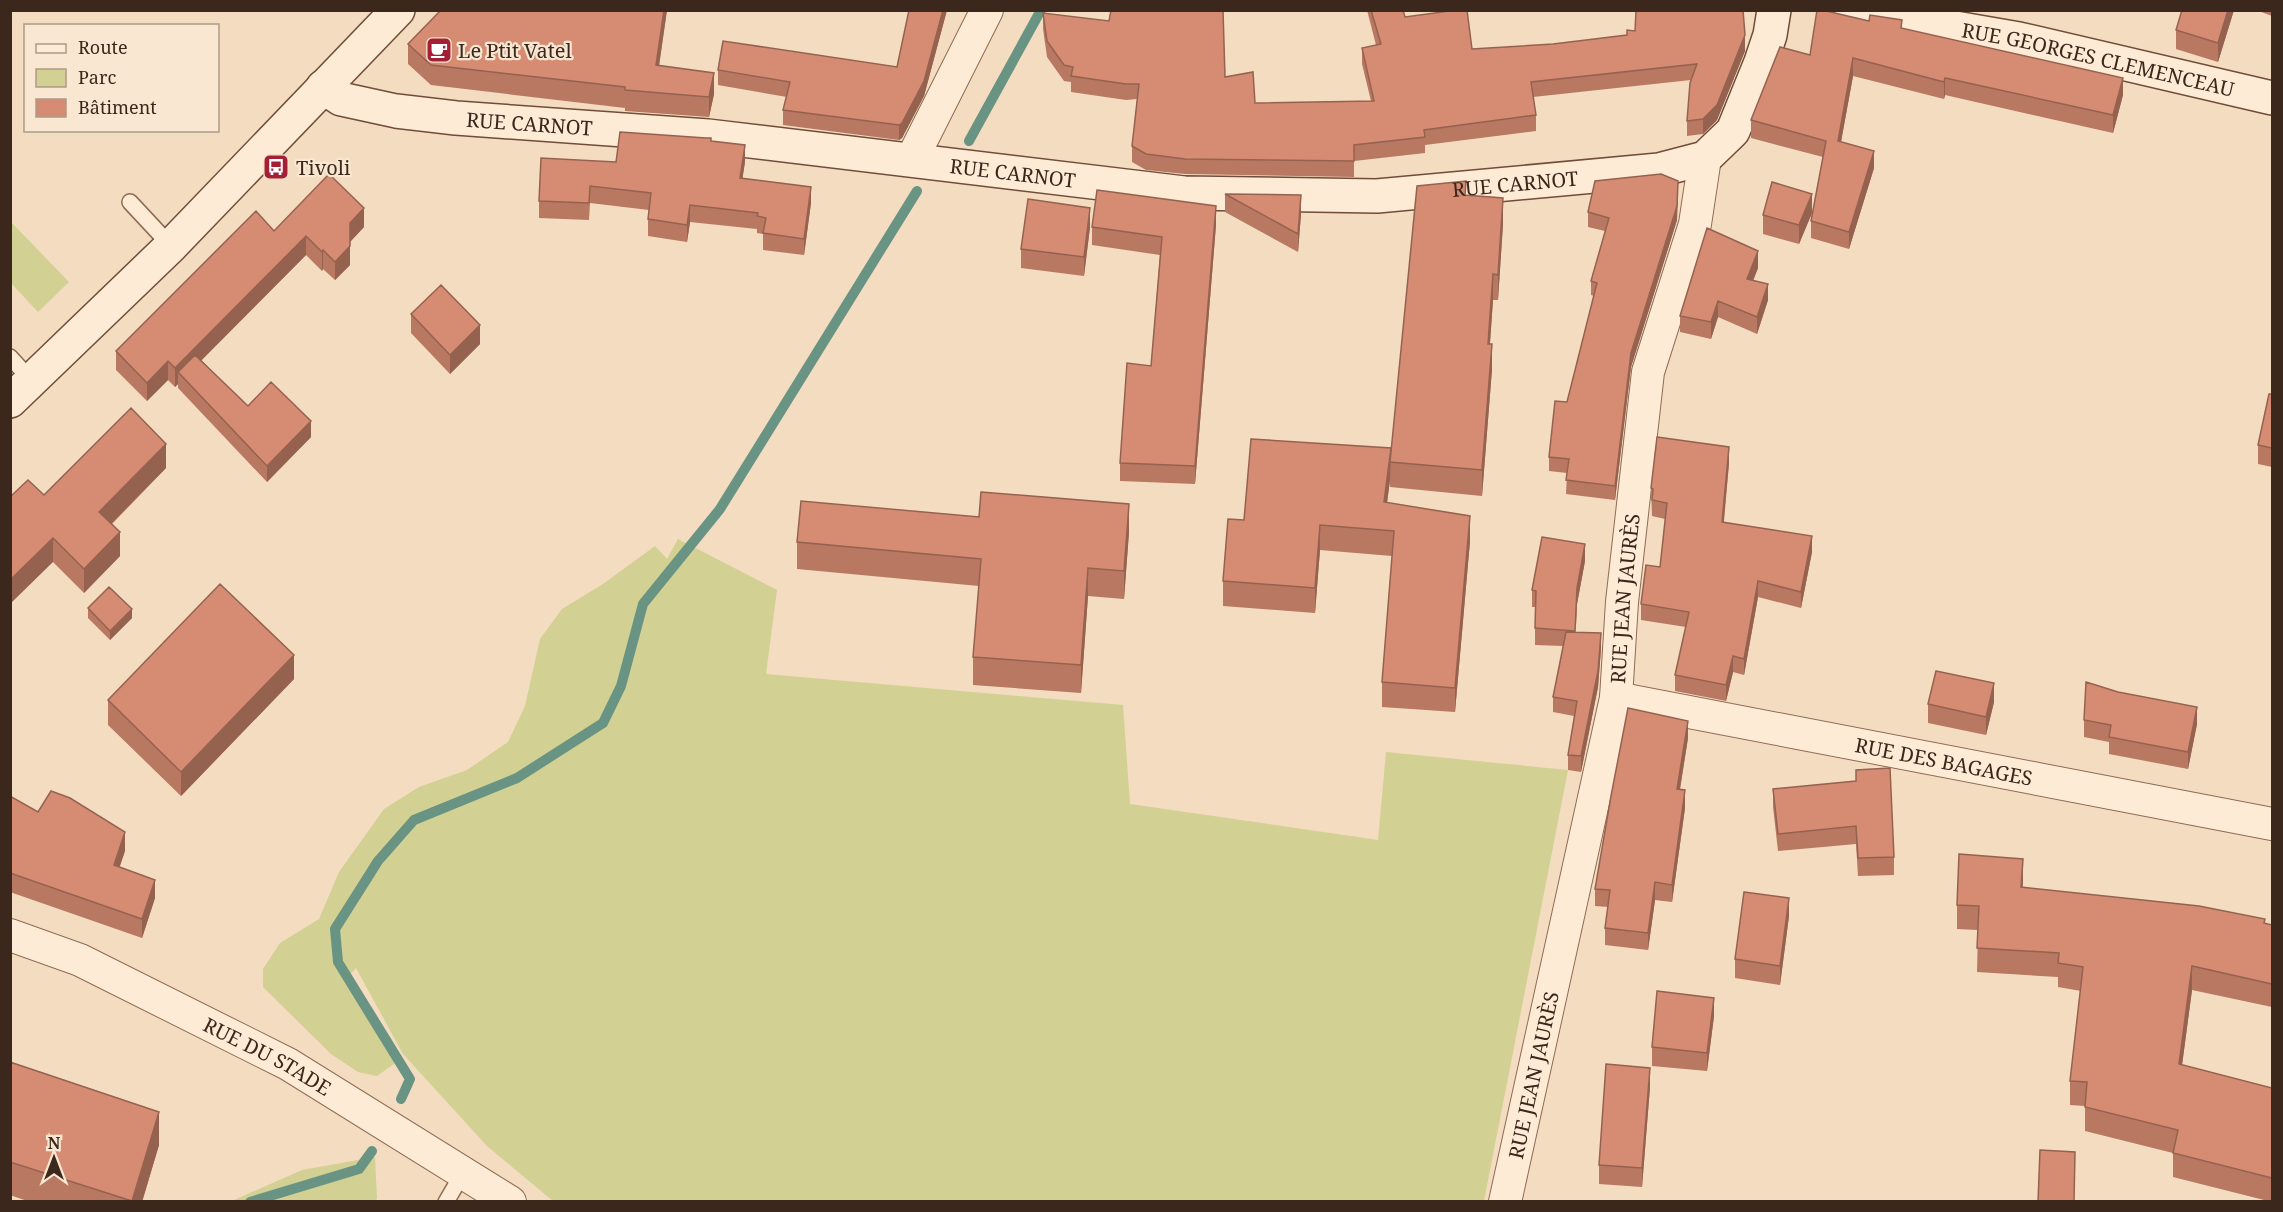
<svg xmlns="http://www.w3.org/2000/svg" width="2283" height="1212" viewBox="0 0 2283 1212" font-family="'Noto Serif',serif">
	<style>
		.green { fill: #d2d093 }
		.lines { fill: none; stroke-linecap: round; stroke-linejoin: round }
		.stream { stroke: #699483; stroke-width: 10 }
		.lane-casing { stroke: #8f6b56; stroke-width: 18 }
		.street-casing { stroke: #8f6b56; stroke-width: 34 }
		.secondary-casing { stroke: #704c39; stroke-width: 36 }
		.lane { stroke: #fdebd5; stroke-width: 15 }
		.street { stroke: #fdebd5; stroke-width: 32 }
		.secondary { stroke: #fdebd5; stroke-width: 33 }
		.wall { fill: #b87862 }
		.shaded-wall { fill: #966250 }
		.building { fill: #d68c72; stroke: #966250; stroke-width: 1.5 }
		.labels { text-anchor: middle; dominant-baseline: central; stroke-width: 4.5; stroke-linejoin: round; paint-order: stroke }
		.poi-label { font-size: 20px; fill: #3c271c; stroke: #f9e7d1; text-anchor: start }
		.street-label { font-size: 20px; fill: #3c271c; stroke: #f9e7d1 }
	</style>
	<rect width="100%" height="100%" fill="#f3dcc0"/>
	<path class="green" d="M10,221L69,282L38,312L11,283Z
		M678,539L777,590L766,674L1123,705L1130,804L1378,840L1386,752L1568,770L1484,1201H553L487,1146L403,1054L356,968L344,981L391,1038L398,1061L377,1076L358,1072L331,1054L263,987V969L280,943L319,919L339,872L384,809L419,787L467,770L508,742L525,706L540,639L562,609L603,584L655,546L667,559Z
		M375,1157L377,1199L373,1201H232L302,1170Z"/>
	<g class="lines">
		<path class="stream" d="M969,141L1041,10
			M401,1099L410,1079L338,962L335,929L378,861L414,820L517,778L603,723L621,686L643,604L720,509L917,191
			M250,1202L359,1169L372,1151"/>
		<g class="lane-casing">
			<path id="lane" d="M130,202L171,246
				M10,357L31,380
				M446,1202L463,1173"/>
		</g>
		<g class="street-casing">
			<g id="street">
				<path d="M912,159L987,10"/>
				<path id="s1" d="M1616,698L2272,824"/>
				<path id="s2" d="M10,935L80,960L288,1064L510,1202"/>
				<path id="s3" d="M1505,1202L1616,698L1622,602L1648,372L1695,224L1705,158"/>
			</g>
		</g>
		<g class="secondary-casing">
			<g id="secondary">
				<path id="s4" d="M1851,10L2019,39L2272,98"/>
				<path id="s5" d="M323,87L341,99L396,111L456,118L708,136L1184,193L1377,196L1659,170L1705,158L1733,131L1761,62L1770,35L1774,10"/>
				<path d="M10,401L171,246L398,10"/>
			</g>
		</g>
		<use href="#lane" class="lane"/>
		<use href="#street" class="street"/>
		<use href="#secondary" class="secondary"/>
	</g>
	<path class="wall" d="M667,10L659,66L714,94L709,117L625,111V108L431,85L408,64V44Z
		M909,10H947L924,96L902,138L899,140L783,125V110L787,97L718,85V70L897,67Z
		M1367,10H1403L1405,17L1472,49L1745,51L1717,120L1703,134L1687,136V121L1691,80L1533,97L1536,115V131L1425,145V153L1354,161V177L1185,174L1146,170L1132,162V146L1137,99L1126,100L1071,92V82L1064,81L1047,57L1043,29V13L1225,77L1255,103L1371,101L1362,64V48L1376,45Z
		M2182,10H2234L2218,62L2176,49V30Z
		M2256,10H2272V16Z
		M1902,28L2123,95L2113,133L1945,95L1944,99L1853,76L1841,142L1874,168L1849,249L1811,238V221L1823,157L1751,138V120L1810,55Z
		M711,141L745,162L742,179L811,203L804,255L763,250V234L757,233V229L690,222L687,242L648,236V219L649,210L590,203L589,220L539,218V201L616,162Z
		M1225,194L1301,214L1298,252L1225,212Z
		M1466,195L1503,224L1498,300H1493L1490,344L1492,369L1482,496L1390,487V480L1387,502L1470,541L1455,712L1382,707V682L1392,556L1320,550L1315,613L1223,606V581L1244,520L1391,448Z
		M1678,195L1677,220L1631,367L1615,500L1566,494L1567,473L1549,471V457L1567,402L1594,296L1591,295V281L1605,231L1588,227V212Z
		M1812,213L1799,244L1763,234V215Z
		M1216,225L1195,484L1120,481V463L1151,366L1160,255L1092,245V227Z
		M364,227L350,242V265L335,280L323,269L322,271L306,255L201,360L248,406L311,437L267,482L178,388V384L175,387L168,380L147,401L116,370V351L274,231Z
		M1090,227L1084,276L1021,268V249Z
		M1758,268L1753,281L1768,300L1757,334L1718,317L1711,339L1680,332V316Z
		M411,314L480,344L450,374L411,333Z
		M2272,394V467L2258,464V445Z
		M1729,463L1724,522L1812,552L1801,608L1758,597L1744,675L1733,672L1726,701L1675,691V675L1686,627L1641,620V604L1660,567L1665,519L1652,516L1651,488Z
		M166,468L112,524L120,556L84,593L53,562L44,495Z
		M1129,532L1124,599L1088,596L1081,693L973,685V657L979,586L797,569V542Z
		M1585,561L1577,604L1575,632L1601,649L1598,687L1581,772L1568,770V755L1574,716L1553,712V697L1563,646L1535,645V607H1532V590Z
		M88,608L132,618L110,640L88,618Z
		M294,679L181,796L108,725V700Z
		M1994,702L1986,735L1928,723V704Z
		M2084,720L2197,724L2188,769L2109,754V742L2084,737Z
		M1688,738L1680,790L1685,808L1672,902L1655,900L1648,950L1605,945V928L1608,907L1595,906V889Z
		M1856,781L1894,857V875L1858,876L1856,844L1778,851L1773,807V789Z
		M10,796L38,812L125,851L119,867L155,898L142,938L10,892Z
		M2023,887L2272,925V1007L2192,990L2182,1065L2272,1088V1202L2173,1177V1153L2085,1131V1106L2070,1105V1081L2081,991L2058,987V977L1977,972L1978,930L1957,929V905Z
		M1789,916L1780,985L1735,978V959Z
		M1714,1016L1707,1071L1652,1066V1047Z
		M10,1062L159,1145L142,1202H30L10,1195Z
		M1650,1087L1642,1187L1599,1184V1165Z"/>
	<path class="shaded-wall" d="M664,10H667L656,86V65Z
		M943,10H947L924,96L902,138L899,140V125Z
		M2228,10H2234L2218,62V43Z
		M1745,35V51L1717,120L1703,134V119Z
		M1853,58V76L1838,158V141Z
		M714,73V94L709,117V97Z
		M1945,78V95L1944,99V82Z
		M2123,78V95L2113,133V115Z
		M745,145V162L740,195V178Z
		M1874,151V168L1849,249V232Z
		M1678,181L1677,220L1631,367L1615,500V486L1631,353Z
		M811,187V203L804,255V239Z
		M1812,194V213L1799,244V225Z
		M1301,195V214L1298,252V234Z
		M1503,198V224L1498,300V275Z
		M690,205V222L687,242V225Z
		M1216,206V225L1195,484V466Z
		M364,208V227L350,242V223Z
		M1090,208V227L1084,276V257Z
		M306,236V255L184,378L178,372V384L175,387V368Z
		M350,246V265L335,280V262Z
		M323,250V269L322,271V252Z
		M1758,251V268L1747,296V279Z
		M1493,274V300L1488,369V344Z
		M1768,284V300L1757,334V317Z
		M1718,301V317L1711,339V322Z
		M480,325V344L450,374V355Z
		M1492,344V369L1482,496V470Z
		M168,361V380L147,401V383Z
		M311,421V437L267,482V466Z
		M166,444V468L99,536V512Z
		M1729,447V463L1722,538V522Z
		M1391,448L1390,480L1384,527V502Z
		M1129,504V532L1124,599V571Z
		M1470,516V541L1455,712V688Z
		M1320,525V550L1315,613V588Z
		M120,532V556L84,593V569Z
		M1812,536V552L1801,608V592Z
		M53,538V562L10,604V580Z
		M1585,544V561L1577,604L1575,647L1577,588Z
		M1088,568V596L1081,693V665Z
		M1758,581V597L1744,675V659Z
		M132,609V618L110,640V631Z
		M1601,633V649L1598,687L1581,772V756Z
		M294,655V679L181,796V772Z
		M1733,656V672L1726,701V685Z
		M1994,683V702L1986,735V717Z
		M2197,707V724L2188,769V752Z
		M1688,721V738L1677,806V789Z
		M1685,790V808L1672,902V885Z
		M125,832V851L114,884V865Z
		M2023,859V883L2021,911V887Z
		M155,880V898L142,938V919Z
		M1655,882V900L1648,950V933Z
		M1789,898V916L1780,985V966Z
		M2192,966V990L2179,1088V1064Z
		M1714,998V1016L1707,1071V1053Z
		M1650,1068V1087L1642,1187V1168Z
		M159,1112V1145L142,1202H132Z"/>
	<path class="building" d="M441,10H664L656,65L714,73L709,97L625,90V87L431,65L408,44Z
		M909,10H943L924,81L902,123L899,125L783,110L790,82L718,70L723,41L897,67Z
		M1111,10H1223L1225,77L1253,72L1255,103L1374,101L1362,48L1381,44L1371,10H1403L1405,17L1457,10H1467L1472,49L1553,44L1627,35V30L1635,31L1636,10H1743L1745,35L1717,105L1703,119L1687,121L1690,83L1697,64L1531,82L1536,115L1424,130L1425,137L1354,145V161L1185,159L1146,154L1132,146L1139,84H1126L1071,76L1073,67L1064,65L1047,41L1043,13L1109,21Z
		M1817,10H1822L1869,21L1870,15L1902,20L1901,28L2123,78L2113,115L1945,78L1944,82L1853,58L1838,141L1874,151L1849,232L1811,221L1826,141L1751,120L1780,47L1810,55Z
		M2182,10H2228L2218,43L2176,30Z
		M620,132L706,138H711V141L745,145L740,178L811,187L804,239L763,233L766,218L757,216L758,213L690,205L687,225L648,219L651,193L590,186L589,203L539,201L541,158L616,162Z
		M329,174L364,208L350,223V246L335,262L323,250L322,252L306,236L175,368L168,361L147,383L116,351L256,211L274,231Z
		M1661,174L1678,181L1677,206L1631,353L1615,486L1566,480L1569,459L1549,457L1555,401L1567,402L1597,283L1591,281L1609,218L1588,212L1595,181Z
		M1466,181L1465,195L1503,198L1498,275L1493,274L1488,344H1492L1482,470L1390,462L1417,186Z
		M1772,182L1812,194L1799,225L1763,215Z
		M1097,190L1216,206L1195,466L1120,463L1127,363L1151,366L1162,237L1092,227Z
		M1225,194L1301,195L1298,234Z
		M1028,199L1090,208L1084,257L1021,249Z
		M1707,228L1758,251L1747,279L1768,284L1757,317L1718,301L1711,322L1680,316Z
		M441,285L480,325L450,355L411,314Z
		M195,355L248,406L271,382L311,421L267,466L178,372Z
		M2269,394H2272V448L2258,445Z
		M131,408L166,444L99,512L120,532L84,569L53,538L10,580V497L28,480L44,495Z
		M1657,437L1729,447L1722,522L1812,536L1801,592L1758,581L1744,659L1733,656L1726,685L1675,675L1689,612L1641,604L1646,565L1660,567L1667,503L1652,500L1653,489L1651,488Z
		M1251,439L1391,448L1384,502L1470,516L1455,688L1382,682L1394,531L1320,525L1315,588L1223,581L1228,519L1244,520Z
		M981,492L1129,504L1124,571L1088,568L1081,665L973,657L981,559L797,542L801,501L979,517Z
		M1542,537L1585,544L1577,588L1575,631L1535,628L1536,591L1532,590Z
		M220,584L294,655L181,772L108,700Z
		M109,587L132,609L110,631L88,608Z
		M1566,632L1601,633L1598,671L1581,756L1568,755L1577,701L1553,697Z
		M1936,671L1994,683L1986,717L1928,704Z
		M2086,682L2118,692L2197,707L2188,752L2109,737L2111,725L2084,720Z
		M1628,708L1688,721L1677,789L1685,790L1672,885L1655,882L1648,933L1605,928L1610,890L1595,889L1611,796Z
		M1890,768L1894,857L1858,858L1856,826L1778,834L1773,789L1856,781V770Z
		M51,791L70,798L125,832L114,865L155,880L142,919L10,873V796L38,812Z
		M1959,854L2023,859L2021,887L2199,906L2265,919L2264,923L2272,925V984L2192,966L2179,1064L2272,1088V1178L2173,1153L2178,1130L2085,1107L2087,1082L2070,1081L2083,967L2058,963L2059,953L1977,948L1979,906L1957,905Z
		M1744,892L1789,898L1780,966L1735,959Z
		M1657,991L1714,998L1707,1053L1652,1047Z
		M10,1062L159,1112L132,1201L10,1162Z
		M1606,1064L1650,1068L1642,1168L1599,1165Z
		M2040,1150L2075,1152L2074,1202H2038Z"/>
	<defs>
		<g id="cafe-square" transform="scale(1.35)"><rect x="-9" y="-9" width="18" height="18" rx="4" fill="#a51f34" stroke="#f9e7d1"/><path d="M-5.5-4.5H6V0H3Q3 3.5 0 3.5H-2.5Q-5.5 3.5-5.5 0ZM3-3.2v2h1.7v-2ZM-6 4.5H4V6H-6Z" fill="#fff"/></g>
		<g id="bus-square" transform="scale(1.35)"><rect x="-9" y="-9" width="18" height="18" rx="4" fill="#a51f34" stroke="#f9e7d1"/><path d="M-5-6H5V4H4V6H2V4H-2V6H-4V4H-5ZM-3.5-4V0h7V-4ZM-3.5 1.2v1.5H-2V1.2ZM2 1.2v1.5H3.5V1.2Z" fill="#fff"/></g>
	</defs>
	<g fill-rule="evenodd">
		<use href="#cafe-square" x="439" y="50"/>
		<use href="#bus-square" x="276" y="167"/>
	</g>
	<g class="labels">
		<g class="poi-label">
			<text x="458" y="50">Le Ptit Vatel</text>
			<text x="296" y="167">Tivoli</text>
		</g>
		<g class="street-label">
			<text stroke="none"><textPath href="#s4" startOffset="252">RUE GEORGES CLEMENCEAU</textPath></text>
			<text stroke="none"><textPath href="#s5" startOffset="212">RUE CARNOT</textPath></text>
			<text stroke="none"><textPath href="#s5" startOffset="698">RUE CARNOT</textPath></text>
			<text stroke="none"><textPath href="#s5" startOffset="1202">RUE CARNOT</textPath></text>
			<text stroke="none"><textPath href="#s3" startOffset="616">RUE JEAN JAURÈS</textPath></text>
			<text stroke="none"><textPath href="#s1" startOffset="334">RUE DES BAGAGES</textPath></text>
			<text stroke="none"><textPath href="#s2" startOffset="285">RUE DU STADE</textPath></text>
			<text stroke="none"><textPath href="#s3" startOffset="130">RUE JEAN JAURÈS</textPath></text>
		</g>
	</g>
	<rect width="2283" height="1212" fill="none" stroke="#3c271c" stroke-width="24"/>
	<rect x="24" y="24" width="195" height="108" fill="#f9e7d1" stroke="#ad9a89" stroke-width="1.5"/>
	<rect x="36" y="44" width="30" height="9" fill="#fdebd5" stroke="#ad9a89" stroke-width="1.5"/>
	<text x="78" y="54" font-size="18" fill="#3c271c">Route</text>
	<rect x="36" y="69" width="30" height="18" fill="#d2d093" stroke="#ad9a89" stroke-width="1.5"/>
	<text x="78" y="84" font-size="18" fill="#3c271c">Parc</text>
	<rect x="36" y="99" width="30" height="18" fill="#d68c72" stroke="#ad9a89" stroke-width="1.5"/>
	<text x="78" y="114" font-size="18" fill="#3c271c">Bâtiment</text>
	<g transform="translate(54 1158)" stroke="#f9e7d1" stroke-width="4.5" paint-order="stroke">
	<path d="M0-4.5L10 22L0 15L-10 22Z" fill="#3c271c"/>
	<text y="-9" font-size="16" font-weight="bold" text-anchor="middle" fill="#3c271c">N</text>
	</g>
</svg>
